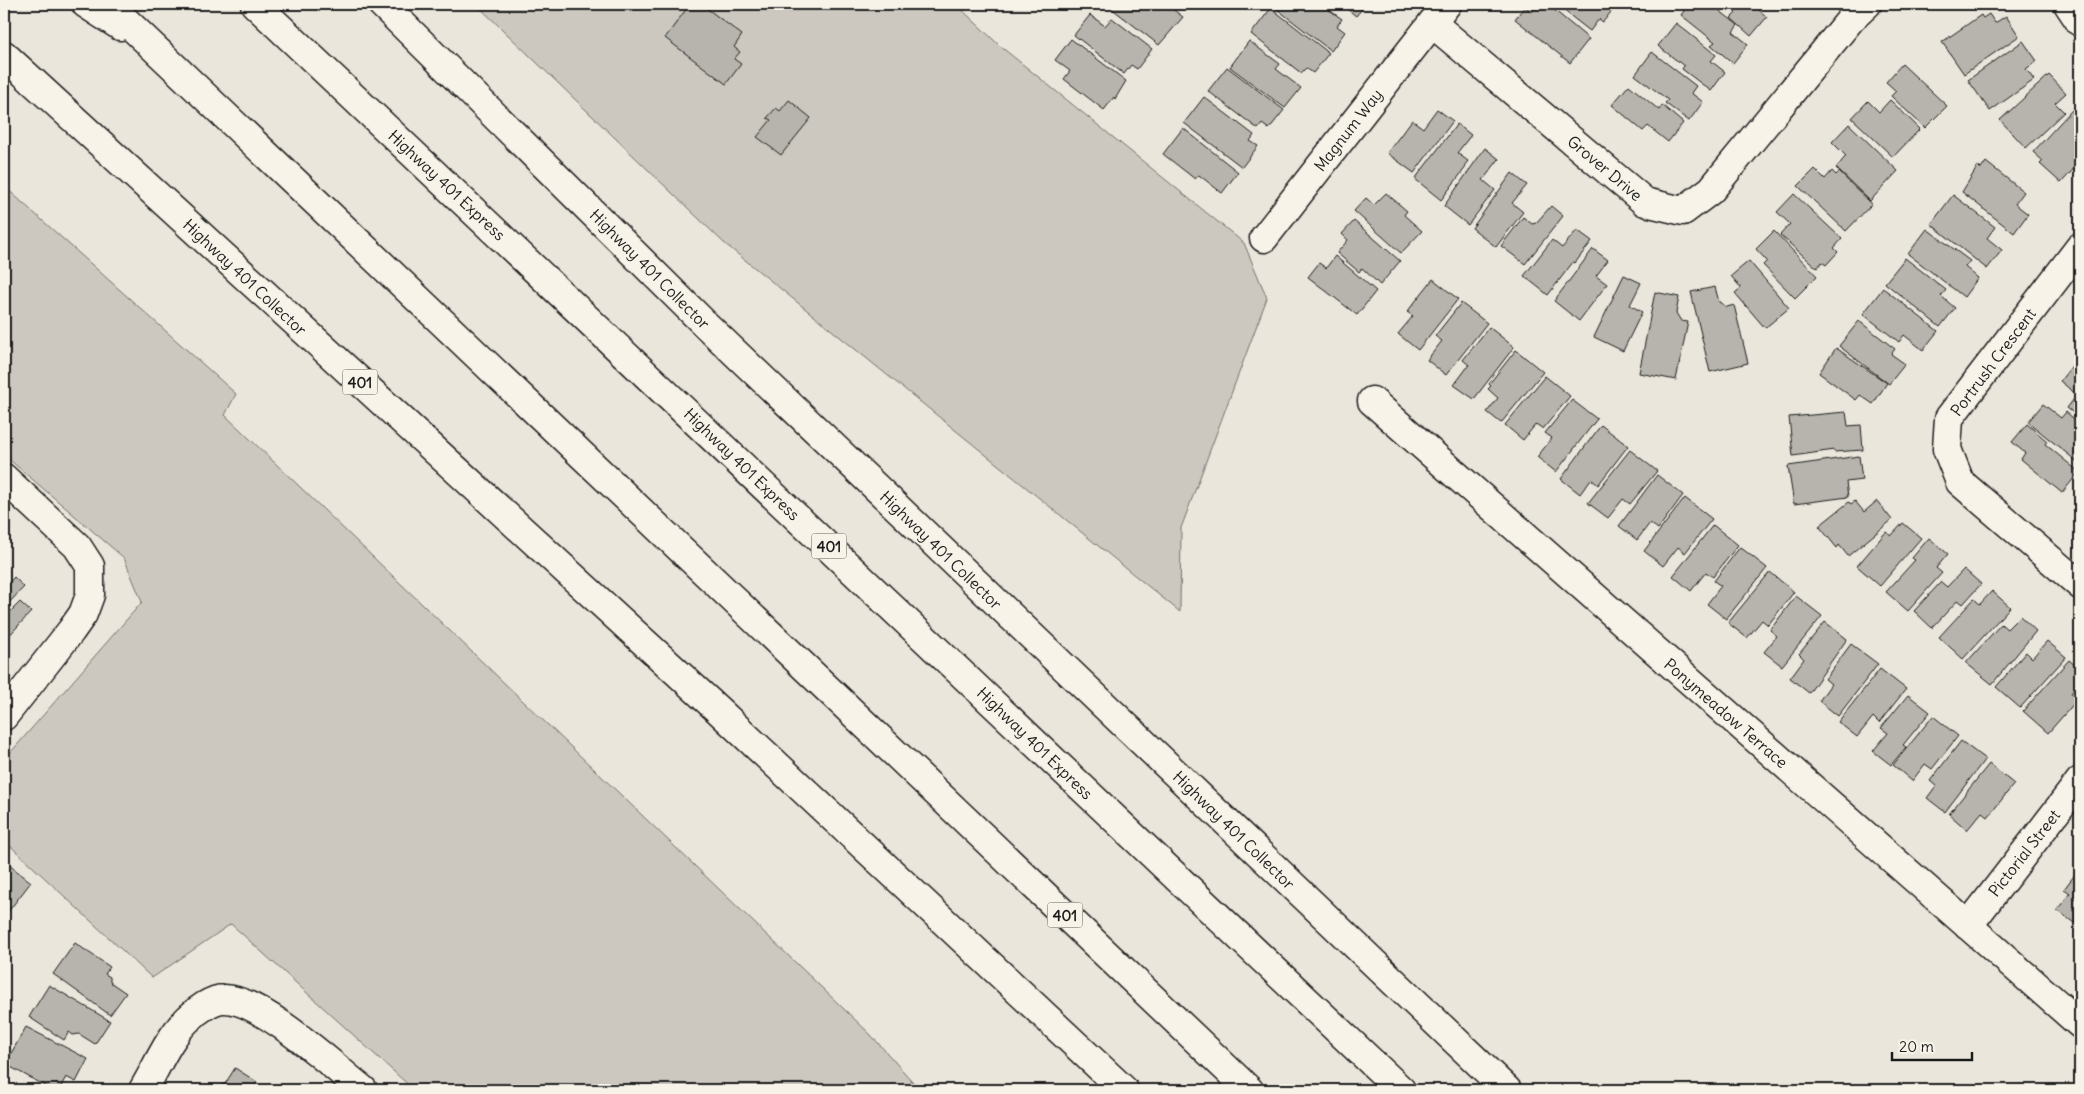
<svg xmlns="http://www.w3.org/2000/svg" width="2084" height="1094" viewBox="0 0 2084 1094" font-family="Delius,sans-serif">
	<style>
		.green { fill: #ccc8c0; stroke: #74726e }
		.building { fill: #b6b4ac; stroke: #1c1c1c }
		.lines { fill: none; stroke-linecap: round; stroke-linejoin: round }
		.minor-casing { stroke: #1c1c1c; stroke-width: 31 }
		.motorway-casing { stroke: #1c1c1c; stroke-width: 31 }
		.minor { stroke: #f7f3e8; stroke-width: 28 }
		.motorway { stroke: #f7f3e8; stroke-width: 28 }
		.labels { text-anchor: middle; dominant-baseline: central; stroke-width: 4; stroke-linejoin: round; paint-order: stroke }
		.shield { fill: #f7f3e8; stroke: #5e5c59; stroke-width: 1 }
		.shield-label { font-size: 15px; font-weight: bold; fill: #1c1c1c }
		.street-label { font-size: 16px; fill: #1c1c1c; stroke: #f7f3e8 }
	</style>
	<rect width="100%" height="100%" fill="#eae6dc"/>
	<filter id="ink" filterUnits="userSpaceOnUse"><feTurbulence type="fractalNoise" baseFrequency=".02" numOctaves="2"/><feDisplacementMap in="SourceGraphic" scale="10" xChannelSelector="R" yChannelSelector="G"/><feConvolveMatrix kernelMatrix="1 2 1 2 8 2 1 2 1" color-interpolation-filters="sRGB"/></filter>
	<g filter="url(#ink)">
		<path class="green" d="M476,4H956L1000,46L1244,243L1267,298L1181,528L1180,612L724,243Z
			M4,186L236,394L225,415L870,1034L920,1090H414L231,924L152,978L4,840V760L142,602L124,558L4,455Z"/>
		<path class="building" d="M690,4H701L742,35L734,47L740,52L734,59L741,64L726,84L665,38Z
			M1106,4H1166L1183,17L1159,45Z
			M1275,4H1321L1342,19L1337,26L1345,32L1331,51L1273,6Z
			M1341,4H1366L1356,16Z
			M1538,4H1547L1589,39L1570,63L1515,19L1525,6L1532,12Z
			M1559,4H1609L1614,8L1603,22L1599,19L1590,31L1558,6Z
			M1689,4H1711L1738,25L1733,32L1748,44L1733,63L1711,45L1715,42L1681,15Z
			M1725,4H1752L1767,17L1751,36L1731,18L1736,13Z
			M1271,8L1329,53L1313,73L1306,68L1301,73L1251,34Z
			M1989,14L1995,23L2006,16L2019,36L1964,74L1942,42L1981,15L1983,18Z
			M1090,15L1105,26L1112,18L1152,49L1137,69L1131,65L1124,74L1074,35Z
			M1676,23L1716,55L1711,61L1725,72L1711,91L1682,69L1684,66L1658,46Z
			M1071,39L1126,81L1115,99L1114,97L1104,110L1064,79L1070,71L1055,60Z
			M1249,41L1280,64L1276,69L1301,88L1285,108L1230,67Z
			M2023,41L2037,61L2026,69L2034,80L1990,111L1968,80Z
			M1652,52L1696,86L1691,93L1703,102L1689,121L1665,103L1668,100L1635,75Z
			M1902,64L1947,106L1925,128L1891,96L1896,91L1886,82Z
			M1227,67L1284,110L1269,129L1262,124L1258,129L1208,91Z
			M2049,75L2066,93L2055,103L2064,112L2026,148L2000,120Z
			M1629,85L1659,110L1662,105L1683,123L1668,142L1648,126L1643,131L1612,105Z
			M1204,97L1254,135L1250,141L1258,146L1242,167L1184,123Z
			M789,100L811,118L781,155L757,137L771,120L767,118L776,108L780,111Z
			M1890,100L1920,129L1893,157L1852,118L1868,101L1879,112Z
			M1437,109L1453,121L1414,173L1387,153L1412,120L1423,128Z
			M2072,110L2080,117V162L2061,183L2040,164L2043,161L2033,152Z
			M1457,124L1471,135L1457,153L1468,161L1464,166L1466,167L1441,200L1415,179Z
			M1849,124L1898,171L1870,201L1836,168L1846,156L1832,142Z
			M1183,128L1238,172L1222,193L1199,175L1195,179L1163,154Z
			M1485,148L1499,159L1483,180L1495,190L1468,225L1444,206Z
			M1986,162L2024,192L2015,204L2028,214L2014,233L1962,192L1978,166L1981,169Z
			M1815,169L1825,179L1832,171L1836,175L1839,172L1872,204L1846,231L1798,186Z
			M1512,173L1527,185L1512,203L1523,212L1496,247L1472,228Z
			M1386,193L1407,211L1404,215L1422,231L1401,253L1354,211L1366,198L1374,205Z
			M1794,194L1842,239L1834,248L1838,252L1826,265L1822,262L1817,268L1780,235L1790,224L1777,212Z
			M1953,195L1995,227L1987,238L2002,250L1987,269L1931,224Z
			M1551,206L1563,216L1525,264L1501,246L1523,217L1532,224L1536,223Z
			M1354,221L1400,261L1380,285L1362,268L1359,272L1337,253L1348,240L1342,234Z
			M1927,229L1970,261L1965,267L1978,278L1964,297L1908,254Z
			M1577,230L1592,241L1575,263L1573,262L1548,295L1524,276L1552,240L1562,248Z
			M1774,231L1817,276L1795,298L1763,265L1767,261L1756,249Z
			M1593,249L1608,260L1596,276L1607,284L1579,321L1554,301Z
			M1335,256L1376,291L1357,315L1308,277L1319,263L1326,268Z
			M1905,258L1946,290L1941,296L1955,308L1940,327L1885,283Z
			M1749,261L1789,308L1765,328L1735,293L1741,288L1731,276Z
			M1624,275L1641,283L1630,305L1642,312L1623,351L1594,337Z
			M1433,279L1458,299L1418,350L1398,334L1413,316L1407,312Z
			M1715,287L1719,302L1727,307L1734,305L1748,363L1710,372L1691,292Z
			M1883,288L1938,331L1923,350L1904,335L1899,342L1863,314Z
			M1655,292L1679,297L1676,313L1681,321L1688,322L1676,380L1639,373Z
			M1461,303L1487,323L1446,375L1427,360L1442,341L1435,336Z
			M1859,321L1895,349L1891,354L1905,364L1889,384L1839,346Z
			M1489,327L1514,347L1474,399L1454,385L1469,365L1463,360Z
			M1836,348L1887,383L1873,404L1860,395L1856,400L1819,373Z
			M1516,350L1543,372L1501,423L1487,412L1498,398L1488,389L1491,386L1489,384Z
			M2075,362L2080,366V418L2067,408L2077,395L2060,381Z
			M1545,376L1570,396L1543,429L1536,424L1523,440L1505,425Z
			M1572,400L1597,419L1556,472L1537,457L1552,438L1545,433Z
			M2043,404L2061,418L2066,412L2080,424V464L2028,422Z
			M1846,412L1848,426L1861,425L1863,450L1834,452V450L1793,456L1789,417Z
			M2027,424L2047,441L2045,444L2079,472L2062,493L2021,459L2025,453L2012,442Z
			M1601,425L1628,446L1598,485L1591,479L1580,494L1561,479Z
			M1630,450L1657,471L1630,504L1623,499L1608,518L1588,503Z
			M1859,456L1862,480L1846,482L1848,497L1794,504L1788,466Z
			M1657,475L1683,495L1658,529L1650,523L1637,540L1619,526Z
			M1685,498L1712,519L1685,553L1678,547L1663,566L1644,551Z
			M1855,501L1864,512L1877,501L1892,520L1848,556L1839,545L1837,548L1819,526L1849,502L1851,504Z
			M1903,523L1921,538L1880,586L1857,566L1886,532L1891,536Z
			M1713,525L1738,545L1713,577L1706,572L1691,591L1673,576Z
			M1929,538L1948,554L1936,568L1942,573L1908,611L1886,592L1915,560L1912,558Z
			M1740,547L1767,568L1726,619L1707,604L1721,586L1714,581Z
			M1964,569L1981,584L1963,604L1958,600L1932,628L1914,611L1941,582L1947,587Z
			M1770,572L1794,592L1768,625L1762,620L1747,638L1728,623Z
			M14,577L24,587L5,607L10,612L20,602L31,612L4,641V588Z
			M1992,591L2010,607L1963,659L1939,637L1974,599L1980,604Z
			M1796,596L1822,616L1782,666L1764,652L1777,636L1770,630Z
			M2020,616L2036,631L1992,684L1966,663L2001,624L2007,629Z
			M1825,622L1847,639L1809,693L1790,678L1804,659L1799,654Z
			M2047,641L2066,657L2020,708L1996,687L2026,652L2032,658Z
			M1851,644L1878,664L1838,716L1819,701L1831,684L1825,679Z
			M2069,660L2080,669V682L2071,693L2078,699L2048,733L2023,711Z
			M1880,669L1906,689L1879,723L1873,717L1857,737L1838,722Z
			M1908,695L1930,712L1903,745L1906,747L1891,765L1873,751L1888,733L1881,728Z
			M1933,716L1958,736L1932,769L1925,764L1912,781L1893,765Z
			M1961,741L1985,759L1945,812L1927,798L1936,786L1930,781Z
			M1989,764L2014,784L1988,817L1982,812L1967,830L1949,814Z
			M4,861L31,882L4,917Z
			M2080,868V915L2074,923L2057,910L2070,893L2064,889Z
			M75,943L110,967L105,974L110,977V982L126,993L110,1015L53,974Z
			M49,985L110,1021L95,1044L79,1034L73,1035L69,1032L64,1040L29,1017Z
			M26,1027L88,1059L76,1082L66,1077L59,1090H53L5,1064Z
			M235,1068L257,1082L252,1090H217L221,1085L225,1084Z"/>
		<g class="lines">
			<g class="minor-casing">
				<path id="minor" d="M2068,4L2080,22
					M1432,23L1645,202L1683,211L1711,190L1851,19L1867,4
					M1264,238L1447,4
					M2080,247L1949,418L1947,449L1960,482L2080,585
					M1372,401L2080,1024
					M4,478L77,546L90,566V595L83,614L71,631L4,716
					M1968,926L2080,781
					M143,1090C157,1067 168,1038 188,1019C196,1011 212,999 224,999C260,998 334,1067 363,1090"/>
			</g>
			<g class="motorway-casing">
				<path id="motorway" d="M86,4L120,26
					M108,4L1249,1090
					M255,4L1401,1090
					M382,4L705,324L1507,1090
					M4,55L717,709L1124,1090"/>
			</g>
			<use href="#minor" class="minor"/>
			<use href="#motorway" class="motorway"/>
		</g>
	</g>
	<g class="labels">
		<g class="shield">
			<rect x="342.5" y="369.5" width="35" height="25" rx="4"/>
			<rect x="811.5" y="533.5" width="35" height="25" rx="4"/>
			<rect x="1047.5" y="902.5" width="35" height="25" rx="4"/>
		</g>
		<g class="shield-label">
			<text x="360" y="382">401</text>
			<text x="829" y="546">401</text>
			<text x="1065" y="915">401</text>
		</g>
		<g class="street-label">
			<text transform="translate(1348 130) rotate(-52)">Magnum Way</text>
			<text transform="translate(1605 168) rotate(40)">Grover Drive</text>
			<text transform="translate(447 185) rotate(43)">Highway 401 Express</text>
			<text transform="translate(650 269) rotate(45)">Highway 401 Collector</text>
			<text transform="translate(245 277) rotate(43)">Highway 401 Collector</text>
			<text transform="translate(1993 362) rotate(-53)">Portrush Crescent</text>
			<text transform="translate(742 464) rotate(44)">Highway 401 Express</text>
			<text transform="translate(941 550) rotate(44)">Highway 401 Collector</text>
			<text transform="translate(1726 713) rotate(41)">Ponymeadow Terrace</text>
			<text transform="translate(1035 743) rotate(44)">Highway 401 Express</text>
			<text transform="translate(1234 830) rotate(44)">Highway 401 Collector</text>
			<text transform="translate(2024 853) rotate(-52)">Pictorial Street</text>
		</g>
	</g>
	<rect width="2084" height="1094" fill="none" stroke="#f7f3e8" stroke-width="20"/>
	<rect x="10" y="10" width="2064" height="1074" fill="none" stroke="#1c1c1c" stroke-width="2" filter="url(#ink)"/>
	<path d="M1892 1052v8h80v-8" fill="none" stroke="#1c1c1c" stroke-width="2.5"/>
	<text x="1899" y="1052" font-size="15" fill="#1c1c1c" stroke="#f7f3e8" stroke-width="4" paint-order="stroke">20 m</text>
</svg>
